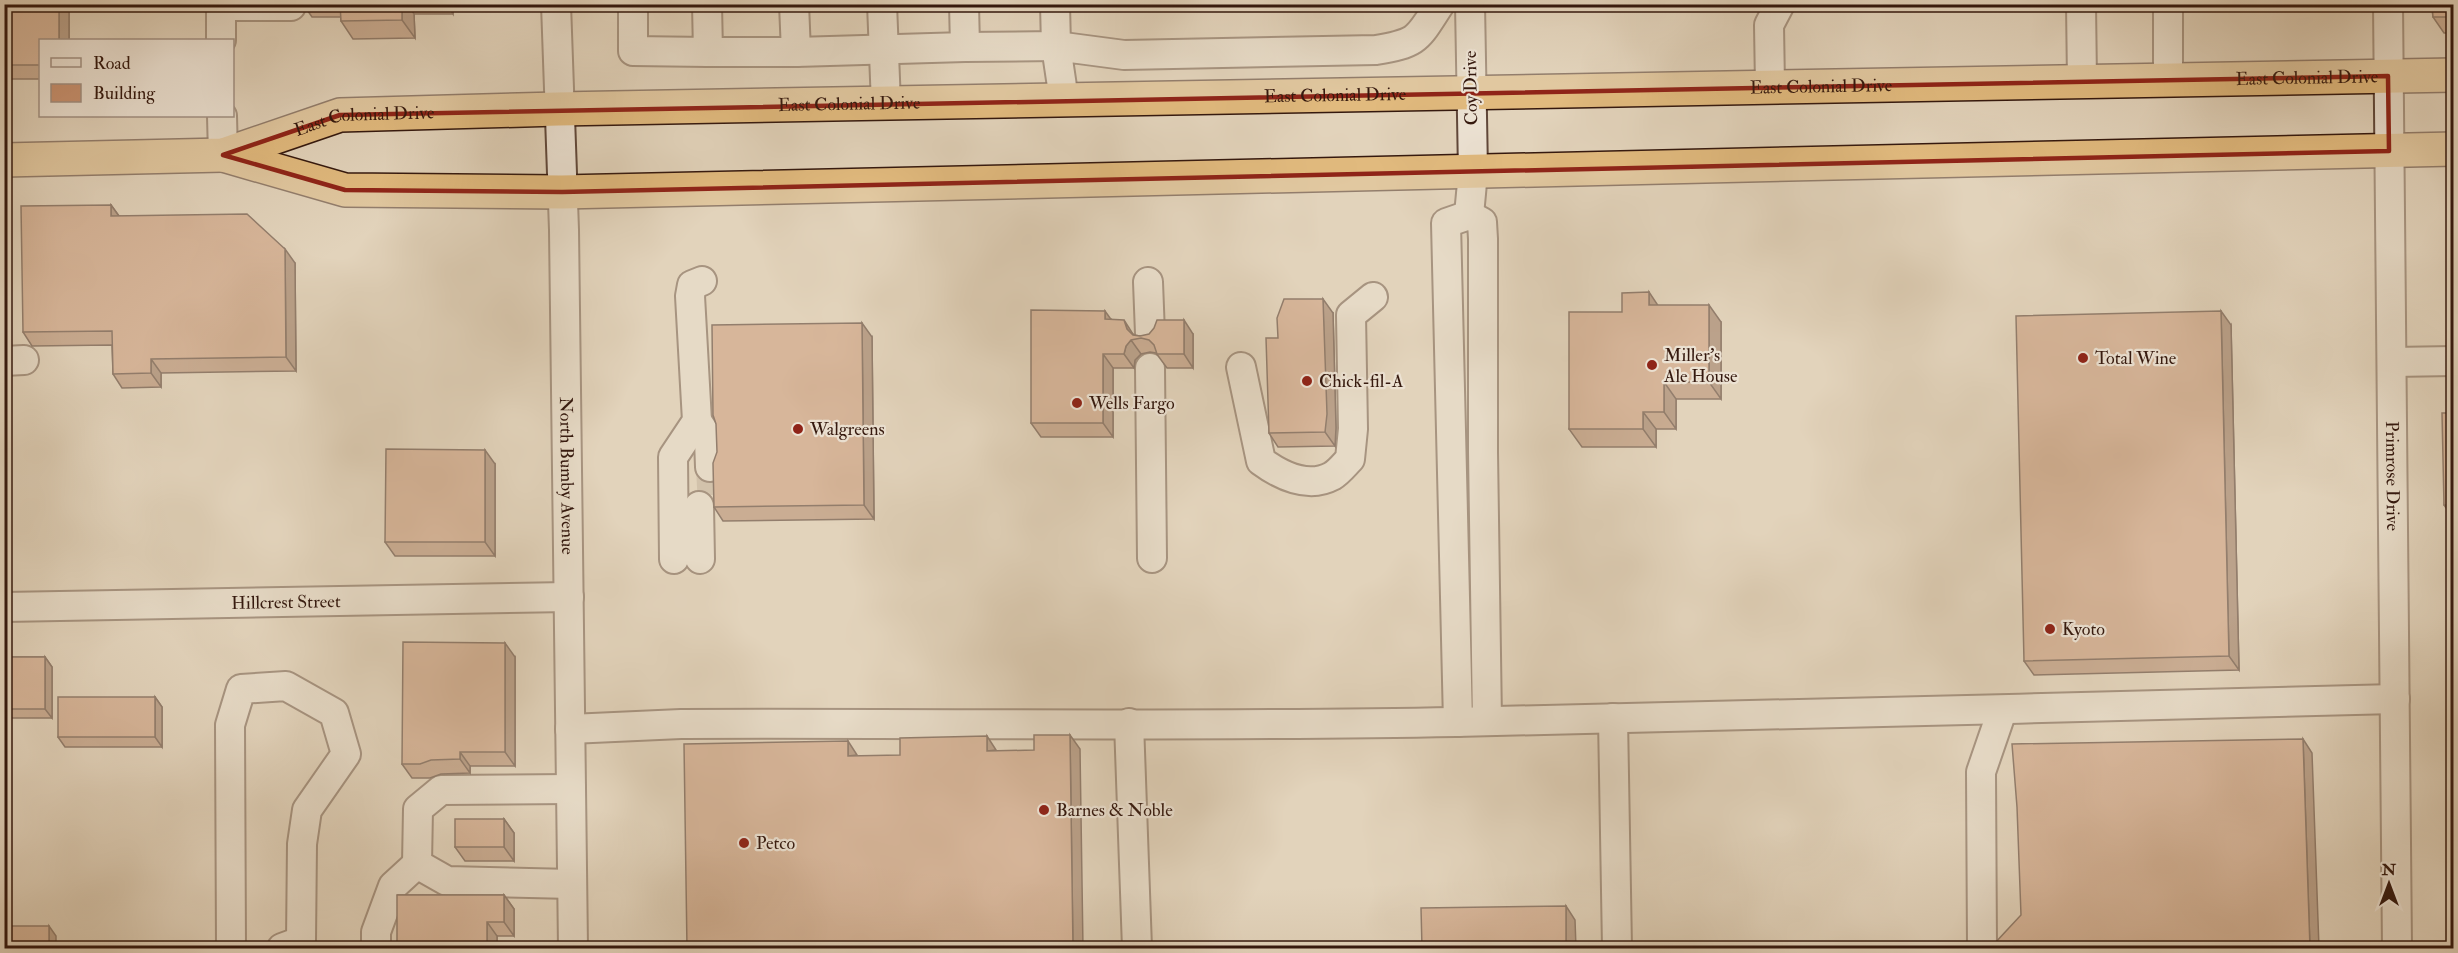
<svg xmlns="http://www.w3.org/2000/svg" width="2458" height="953" viewBox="0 0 2458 953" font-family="'IM FELL Double Pica',serif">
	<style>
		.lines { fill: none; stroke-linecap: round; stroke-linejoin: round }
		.minor-tunnel { stroke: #bfae98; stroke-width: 28; stroke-dasharray: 28 14; stroke-linecap: butt }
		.minor-casing { stroke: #604739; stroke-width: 32 }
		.highway-casing { stroke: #34180e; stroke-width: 36 }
		.minor { stroke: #ece2d3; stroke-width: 28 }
		.highway { stroke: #e1ba7e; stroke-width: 33 }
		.wall { fill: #ae7e62; stroke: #34180e; stroke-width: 1.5 }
		.shaded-wall { fill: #8d6750; stroke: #34180e; stroke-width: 1.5 }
		.building { fill: #ca9372; stroke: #34180e; stroke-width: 1.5 }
		.marked { fill: none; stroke: #8f2418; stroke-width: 4.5; stroke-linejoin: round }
		.poi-dot { fill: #8f2418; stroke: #ece2d3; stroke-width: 2 }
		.labels { text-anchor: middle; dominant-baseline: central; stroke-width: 4.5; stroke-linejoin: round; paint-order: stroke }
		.street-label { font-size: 18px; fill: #34180e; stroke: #ece2d3 }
		.poi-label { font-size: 18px; fill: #34180e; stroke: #ece2d3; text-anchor: start }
	</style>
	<rect width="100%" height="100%" fill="#e2d3bb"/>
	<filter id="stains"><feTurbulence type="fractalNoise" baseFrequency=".00333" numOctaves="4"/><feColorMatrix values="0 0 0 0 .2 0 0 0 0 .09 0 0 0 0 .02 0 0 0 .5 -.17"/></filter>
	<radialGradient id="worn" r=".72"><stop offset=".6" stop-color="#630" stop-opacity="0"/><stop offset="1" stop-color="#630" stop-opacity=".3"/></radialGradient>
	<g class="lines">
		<path class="minor-tunnel" d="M710,467L712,506"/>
		<g class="minor-casing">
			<g id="minor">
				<path d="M221,4V40"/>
				<path id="s1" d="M556,4L564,230L573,948"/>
				<path d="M633,4V51L708,52L707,4"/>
				<path d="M882,4L886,104"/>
				<path d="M2081,4L2082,81"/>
				<path d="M2168,4V80"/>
				<path id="s2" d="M2388,4L2397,948"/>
				<path d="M221,6H291V4"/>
				<path d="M965,47L1056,46L1055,4"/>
				<path d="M708,52H796L794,4"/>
				<path d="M796,52L965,47L964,4"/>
				<path d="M1770,86L1769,25L1780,4"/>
				<path d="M1064,100L1056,46L1124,55L1376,50C1419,43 1417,39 1440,4"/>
				<path d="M222,116L223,155"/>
				<path d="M1469,215L1473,172L1470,4"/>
				<path d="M1148,282L1150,334"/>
				<path d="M4,361L24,360"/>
				<path d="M2392,362L2454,361"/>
				<path d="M1241,367L1261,461C1280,475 1308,489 1332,476C1339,472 1345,464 1350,459L1353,429L1351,315L1373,297"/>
				<path d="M1150,368L1152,558"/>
				<path d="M697,421L709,439L710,467"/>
				<path d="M699,506L700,559"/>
				<path d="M674,559L673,457L697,421L690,296L692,285L702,281"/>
				<path id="s3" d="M4,607L569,597"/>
				<path d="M1613,718L1617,948"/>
				<path d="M1458,722L1446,223L1469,215L1482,222L1483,239V452L1487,721"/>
				<path d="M1129,723L1137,948"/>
				<path d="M570,729L681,724C939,723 1198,727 1456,722C1769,717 2082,706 2395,699"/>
				<path d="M571,789L441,790L418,809L417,864L447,881L572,884"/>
				<path d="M231,948L230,725L241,689L286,686L334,713L346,754L307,810L302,844L301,941L282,948"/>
				<path d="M376,948V932L393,886L417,864"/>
				<path d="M1982,948L1981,772L2002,711"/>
			</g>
		</g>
		<g class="highway-casing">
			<g id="highway">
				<path d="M223,155L345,190L562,192L2454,149"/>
				<path id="s4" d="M4,160L223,155L340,115L558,109L2454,75"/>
			</g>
		</g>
		<use href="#minor" class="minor"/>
		<use href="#highway" class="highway"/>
	</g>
	<path class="wall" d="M4,4H69V40H40V79H4Z
		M303,4H453V14H414L415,38L353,39L341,21V17H312Z
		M2428,4H2454V33H2444L2433,17L2432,9H2431Z
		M111,205L119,216L295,263L296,371L161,373V387L122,388L113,374L112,345L32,346L23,332Z
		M1622,312L1721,322V399H1676V429H1656V447H1582L1569,429Z
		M1333,313L1336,428L1335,446L1278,447L1269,433L1278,338Z
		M1111,319L1133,334L1134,335L1140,336L1193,334V368H1167L1156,353L1150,352L1141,354L1135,360L1134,368H1113V437H1041L1031,423Z
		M2231,325L2239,670L2034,675L2024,661Z
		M872,337L874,519L723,521L714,507Z
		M2454,413V519L2444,505Z
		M495,464V556H395L385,542Z
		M4,657H45L52,667V718H4Z
		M515,657V766H470V773L441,774L430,778H412L402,764Z
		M155,697L162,707V747H65L58,737Z
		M504,819L514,833V861H465L455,847Z
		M397,895H504L514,909V936H497V948Z"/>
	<path class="shaded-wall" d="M59,4H69V40H59Z
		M402,4H408L414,14L415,38L402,20Z
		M447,4H453V14Z
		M111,205L121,219L111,216Z
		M285,249L295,263L296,371L286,357Z
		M1649,292L1661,310L1649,305Z
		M1323,299L1333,313L1336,428L1335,446L1325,432Z
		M1709,305L1721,322V399L1709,382Z
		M1105,311L1115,325L1105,319Z
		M2221,311L2231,325L2239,670L2229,656Z
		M1124,320L1133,334L1135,339L1127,329Z
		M1184,320L1193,334V368L1184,354Z
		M862,323L872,337L874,519L864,505Z
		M1131,340L1141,354L1135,360L1134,368L1124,354L1126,346Z
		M1103,354L1113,368V437L1103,423Z
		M151,359L161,373V387L151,373Z
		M1664,382L1676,399V429L1664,412Z
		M1643,412L1656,429V447L1643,429Z
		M485,450L495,464V556L485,542Z
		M505,643L515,657V766L505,752Z
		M45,657L52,667V718L45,709Z
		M155,697L162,707V747L155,737Z
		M1070,735L1080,749L1083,948H1073Z
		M987,736L996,750L987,751Z
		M2303,739L2312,753L2319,948H2310Z
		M848,741L857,755L848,756Z
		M460,752L470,766V773L460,759Z
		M504,819L514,833V861L504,847Z
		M504,895L514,909V936L504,922Z
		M1566,906L1575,920L1576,948H1566Z
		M487,922L497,936V948H487Z
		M49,926L56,936V948H49Z"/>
	<path class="building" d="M4,4H59V40H40V65H4Z
		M340,4H402V20L341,21Z
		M2432,4H2454V17H2433Z
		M111,205V216L247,214L285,249L286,357L151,359V373L113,374L112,331L23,332L21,206Z
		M1649,292V305H1709V382H1664V412H1643V429H1569V312H1622V293Z
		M1284,299H1323L1327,414L1325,432L1269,433L1266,338H1278L1277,318Z
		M1031,310L1105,311V319L1124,320L1127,329L1133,335L1140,336L1149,334L1154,328L1157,320H1184V354H1157L1154,345L1149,340L1141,338L1131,340L1126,346L1124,354H1103V423H1031Z
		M2221,311L2229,656L2024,661L2016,316Z
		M862,323L864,505L714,507L713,463L717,452L716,424L713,415L712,325Z
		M2442,413H2454V505H2444Z
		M386,449L485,450V542H385Z
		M403,642L505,643V752H460V759L431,760L420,764H402Z
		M4,657H45V709H4Z
		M2452,669H2454V745H2453Z
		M58,697H155V737H58Z
		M1034,735H1070L1073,948H687L684,744L848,741V756L900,755V738L987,736V751L1034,750Z
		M2303,739L2310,948H2002L1995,943L2021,915L2017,807L2012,744Z
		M455,819H504V847H455Z
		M397,895H504V922H487V948H397Z
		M1566,906V948H1422L1421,908Z
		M4,926H49V948H4Z"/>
	<path d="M0 0H2458V953H0ZM2388,76L2389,151L562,192L345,190L223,155L340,115Z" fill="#e2d3bb" fill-opacity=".55" fill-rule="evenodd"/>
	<path class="marked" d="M2388,76L2389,151L562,192L345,190L223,155L340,115Z"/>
	<g class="poi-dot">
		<circle cx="2083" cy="358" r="6"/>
		<circle cx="1652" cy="365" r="6"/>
		<circle cx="1307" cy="381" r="6"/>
		<circle cx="1077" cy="403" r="6"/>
		<circle cx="798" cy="429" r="6"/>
		<circle cx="2050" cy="629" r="6"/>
		<circle cx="1044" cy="810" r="6"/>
		<circle cx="744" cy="843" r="6"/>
	</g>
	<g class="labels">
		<g class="street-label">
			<text stroke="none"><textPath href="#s4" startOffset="2310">East Colonial Drive</textPath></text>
			<text stroke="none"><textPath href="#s4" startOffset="1824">East Colonial Drive</textPath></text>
			<text transform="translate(1471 88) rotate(-91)">Coy Drive</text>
			<text stroke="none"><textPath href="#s4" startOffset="1338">East Colonial Drive</textPath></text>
			<text stroke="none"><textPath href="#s4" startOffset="852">East Colonial Drive</textPath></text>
			<text stroke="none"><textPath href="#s4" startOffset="366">East Colonial Drive</textPath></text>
			<text stroke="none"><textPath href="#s1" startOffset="472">North Bumby Avenue</textPath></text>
			<text stroke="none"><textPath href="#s2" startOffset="472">Primrose Drive</textPath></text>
			<text stroke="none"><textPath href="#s3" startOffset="282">Hillcrest Street</textPath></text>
		</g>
		<g class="poi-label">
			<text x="1664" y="355">Miller's<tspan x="1664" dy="21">Ale House</tspan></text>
			<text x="2095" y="358">Total Wine</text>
			<text x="1319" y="381">Chick-fil-A</text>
			<text x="1089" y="403">Wells Fargo</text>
			<text x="810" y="429">Walgreens</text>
			<text x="2062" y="629">Kyoto</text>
			<text x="1056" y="810">Barnes &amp; Noble</text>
			<text x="756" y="843">Petco</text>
		</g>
	</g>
	<rect width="2458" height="953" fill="none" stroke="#e2d3bb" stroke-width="24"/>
	<rect x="6" y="6" width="2446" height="941" fill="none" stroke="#34180e" stroke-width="3"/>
	<rect x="12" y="12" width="2434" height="929" fill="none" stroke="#34180e" stroke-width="1.5"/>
	<rect x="39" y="39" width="195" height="78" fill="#ece2d3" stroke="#a29184" stroke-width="1.5"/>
	<rect x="51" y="58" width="30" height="9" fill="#ece2d3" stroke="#a29184" stroke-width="1.5"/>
	<text x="93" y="69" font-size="18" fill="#34180e">Road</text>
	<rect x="51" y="84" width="30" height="18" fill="#ca9372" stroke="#a29184" stroke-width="1.5"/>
	<text x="93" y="99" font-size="18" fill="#34180e">Building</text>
	<g transform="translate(2389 884)" stroke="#ece2d3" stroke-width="4.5" paint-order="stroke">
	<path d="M0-4.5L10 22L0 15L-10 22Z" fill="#34180e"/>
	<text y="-9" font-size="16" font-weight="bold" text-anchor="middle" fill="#34180e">N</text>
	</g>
	<rect width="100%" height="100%" filter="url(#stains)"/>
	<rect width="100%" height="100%" fill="url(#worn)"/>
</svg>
